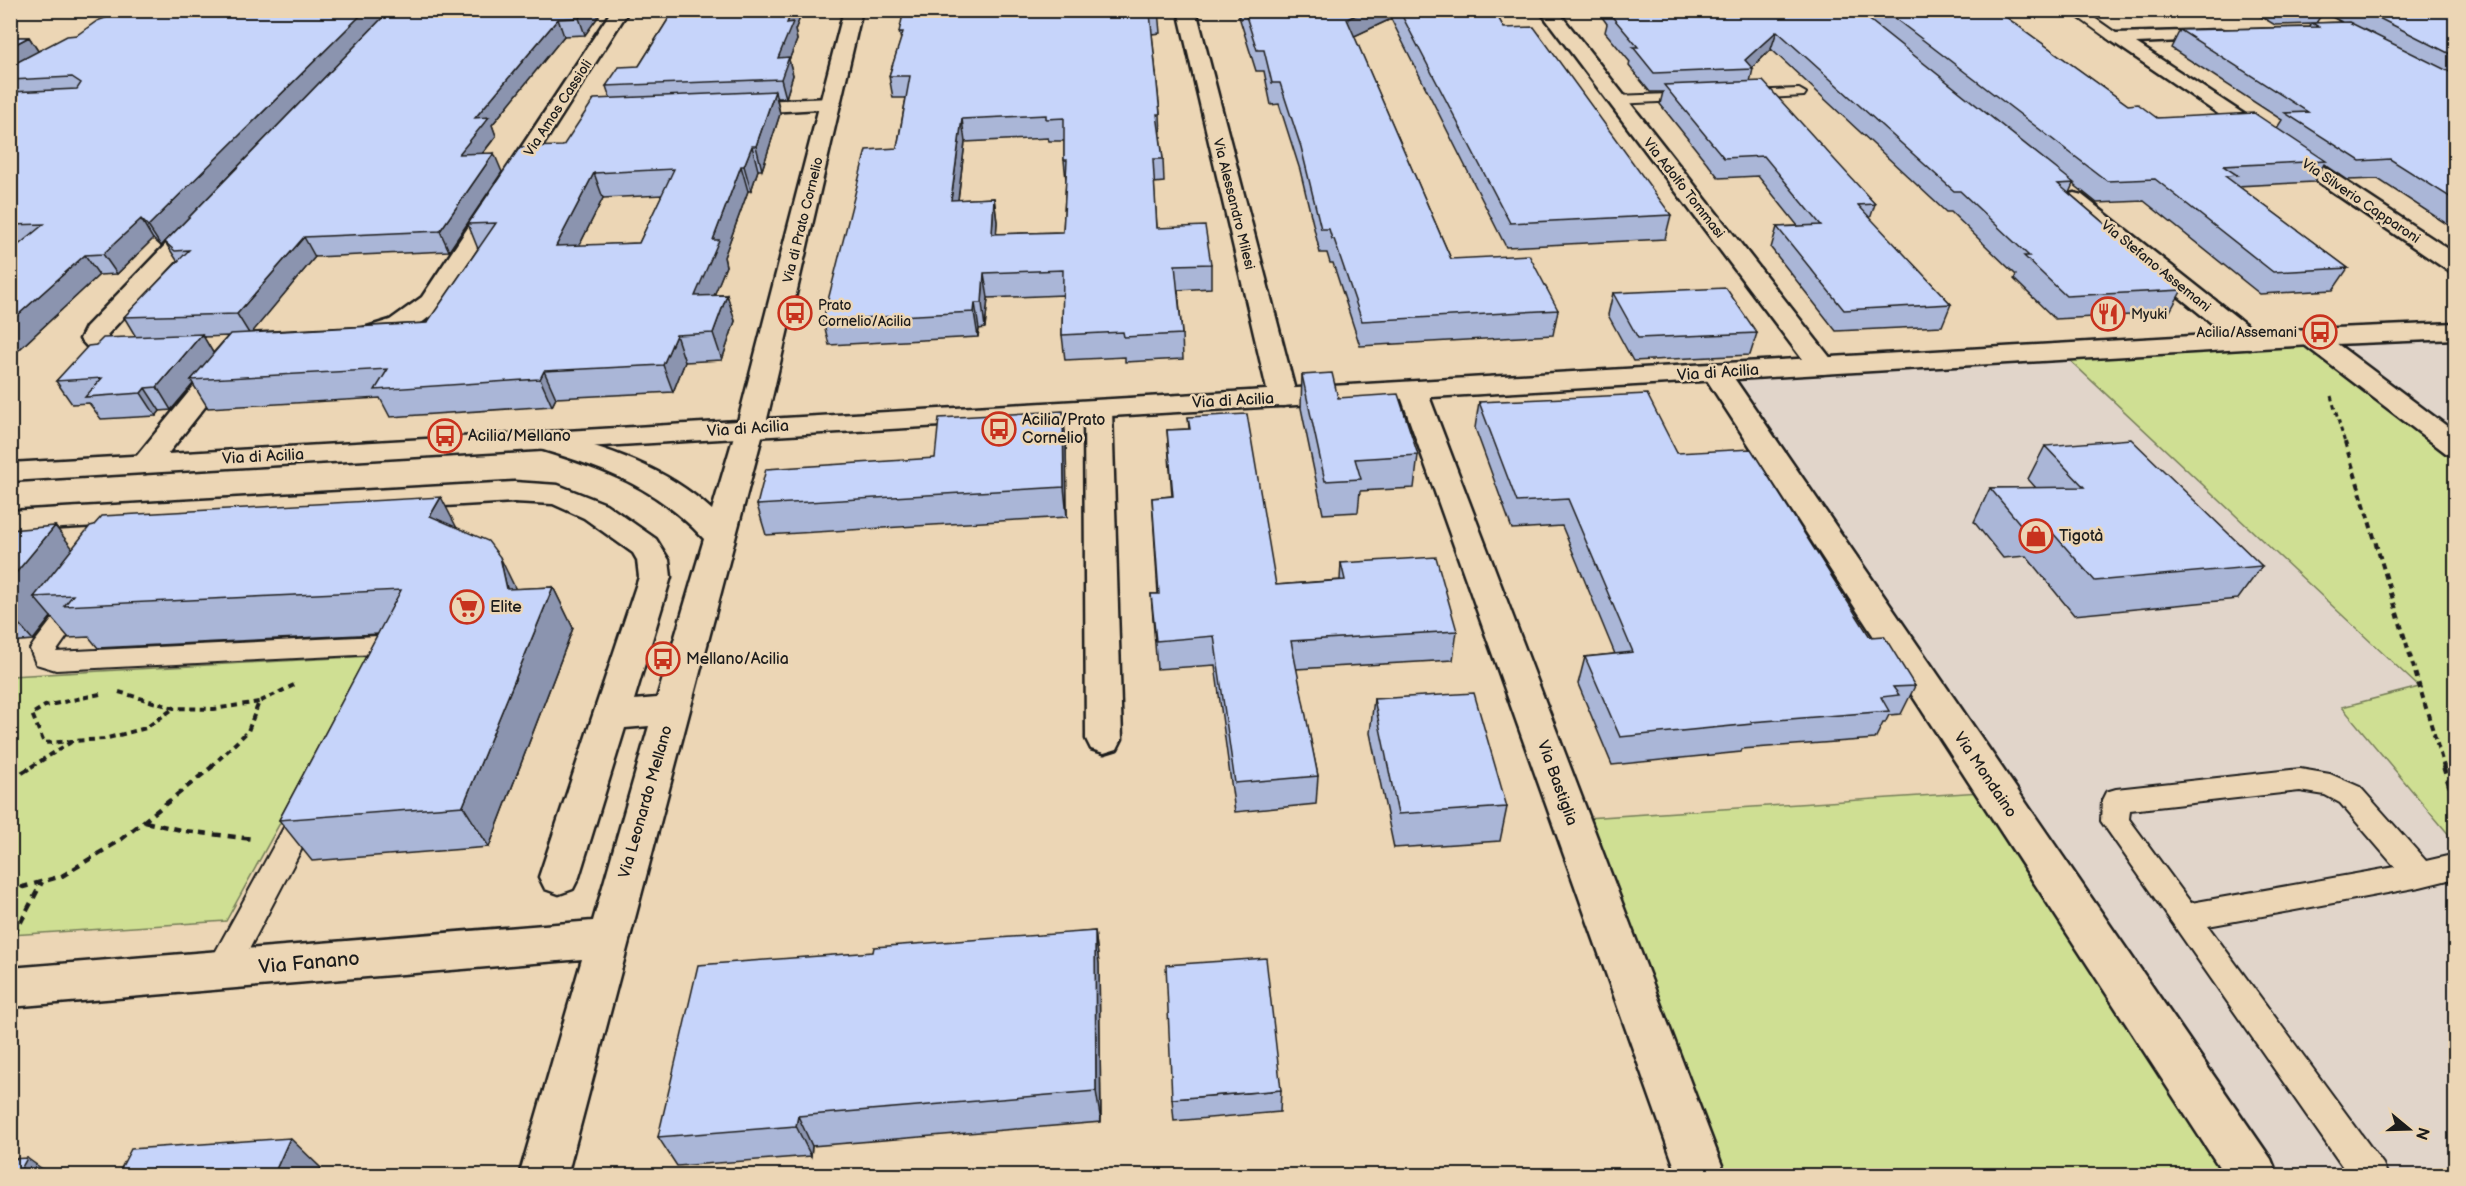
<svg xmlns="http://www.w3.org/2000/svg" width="2466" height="1186" viewBox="0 0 2466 1186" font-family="'Balsamiq Sans',sans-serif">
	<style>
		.built { fill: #e1d5ca }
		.green { fill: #cfdf93; stroke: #767e58; stroke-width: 1.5 }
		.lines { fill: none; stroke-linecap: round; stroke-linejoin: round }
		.lane-casing { stroke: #1c1c1c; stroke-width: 4 }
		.street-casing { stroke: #1c1c1c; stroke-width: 5 }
		.secondary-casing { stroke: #1c1c1c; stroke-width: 5 }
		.path-far2 { stroke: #1c1c1c; stroke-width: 3; stroke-dasharray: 4.5 4; stroke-linecap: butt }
		.path-far1 { stroke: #1c1c1c; stroke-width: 4; stroke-dasharray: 6 4.5; stroke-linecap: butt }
		.path { stroke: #1c1c1c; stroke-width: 4.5; stroke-dasharray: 8 6; stroke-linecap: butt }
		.lane { fill: #ecd6b5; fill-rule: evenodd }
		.street { fill: #ecd6b5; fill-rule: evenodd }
		.secondary { fill: #ecd6b5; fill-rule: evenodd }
		.wall { fill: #aab6d7; stroke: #1c1c1c; stroke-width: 1.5; fill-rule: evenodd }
		.shaded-wall { fill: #8b94af; stroke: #1c1c1c; stroke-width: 1.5 }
		.building { fill: #c6d4fa; stroke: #1c1c1c; stroke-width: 1.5; fill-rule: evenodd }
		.labels { text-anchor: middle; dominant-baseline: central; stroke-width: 5; stroke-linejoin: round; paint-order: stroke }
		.far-street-label { font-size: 14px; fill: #1c1c1c; stroke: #ecd6b5 }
		.far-poi-label { font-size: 14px; fill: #1c1c1c; stroke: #ecd6b5; text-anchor: start }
		.street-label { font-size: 16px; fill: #1c1c1c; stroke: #ecd6b5 }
		.poi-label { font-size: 16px; fill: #1c1c1c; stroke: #ecd6b5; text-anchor: start }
		.near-street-label { font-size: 20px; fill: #1c1c1c; stroke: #ecd6b5 }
	</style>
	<rect width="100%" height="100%" fill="#ecd6b5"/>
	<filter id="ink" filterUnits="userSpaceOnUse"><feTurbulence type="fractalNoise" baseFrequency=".0167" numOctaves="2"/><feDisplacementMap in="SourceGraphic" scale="12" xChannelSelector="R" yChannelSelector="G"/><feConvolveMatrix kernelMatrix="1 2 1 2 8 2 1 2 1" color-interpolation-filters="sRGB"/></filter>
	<g filter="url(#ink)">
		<path class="built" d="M2455,332V1175H2255L1717,374Z"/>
		<path class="green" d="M2304,333L2455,447V842L2342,707L2419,687L2061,352Z
			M372,656L226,921L11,935V676Z
			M1996,791L2254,1175H1702L1571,819Z"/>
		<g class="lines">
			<g class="lane-casing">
				<path id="lane" d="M2068,10H2083L2123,38L2121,41H2111Z
					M1799,89L1806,93L1804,96L1744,99L1737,95L1744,91Z
					M1695,93L1702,97L1700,100L1616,104L1609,100L1616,96Z
					M80,593L89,595L92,601L56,652L378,636L396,641L402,657L395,669L386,672L377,669L373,663L376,654L56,670L36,664L30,649L34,643L71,595Z
					M2300,769L2330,774L2360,787L2426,861L2456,854V878L2420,887L2208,926L2383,1164L2388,1176H2349L2101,821L2102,800L2106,792L2116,789ZM2300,791L2325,795L2340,803L2395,867L2191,903L2129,819L2130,810Z
					M309,797L319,800L323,808L233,980L222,984L211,980L206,970L211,960L299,800Z"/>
			</g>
			<g class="street-casing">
				<path id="street" d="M612,10H629L440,307C420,328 380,351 351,344L347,338L351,332L390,320L422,297Z
					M1178,10H1196L1297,398L1293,404L1283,406L1273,404L1269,398Z
					M1539,10H1557L1832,360L1835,366L1832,372L1822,374L1812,372Z
					M2297,10H2319L2376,43L2374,47H2360Z
					M2222,30L2228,31L2231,35L2228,39L2136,43L2456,254V272L2447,270L2107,38L2116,33Z
					M831,98L838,100L841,104L838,108L734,114L727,112L724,108L727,104L734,102Z
					M2074,193L2082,195L2259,335L2263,341L2259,347L2250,349L2241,347L2066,205L2063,200L2066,195Z
					M201,214L209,216L213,221L209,226L107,335L110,340L149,344L153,350L149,356L140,358L94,354L80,339L86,327L193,216Z
					M2311,329L2320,331L2456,433V456L2446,453L2302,343L2298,337L2302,331Z
					M229,352L238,354L242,360L155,470L145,473L135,470L130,464L135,458L220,354Z
					M1717,366L1727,368L2271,1159L2278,1176H2225L1703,374L1707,368Z
					M1413,383L1423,385L1427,391L1726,1176H1678L1399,391L1403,385Z
					M1098,401L1108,403L1112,409L1122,739L1117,749L1104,753L1091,749L1086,739L1084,409L1088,403Z
					M750,420L760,423L764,429L567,1176H519L582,959L10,1007V968L593,921L649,726L625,728L579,877L573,889L559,894L545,889L539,877L639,577L637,560L633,553L584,518L553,504L514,502L10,531V511L514,482L558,485L606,504L656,539L669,560L671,577L634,700L657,698L704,539C655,486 604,468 537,448L533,442L537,436L547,433C607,448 666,467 712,510L736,429L740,423Z"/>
			</g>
			<g class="secondary-casing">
				<path id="secondary" d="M844,10H862L767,419L2311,329L2456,323V339L2311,345L10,481V463L738,421Z"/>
			</g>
			<path class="path-far2" d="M2331,396L2345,443"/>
			<path class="path-far1" d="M2345,442L2444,767
				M119,692L174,708L214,709L259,702
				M100,694L45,706L32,714L44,743L104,739L146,728L174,708
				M31,767L71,742
				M211,767L248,731L259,702L298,683"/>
			<path class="path" d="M2443,766L2456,807
				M10,780L33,766
				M145,822L185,831L253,839
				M10,877L23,887L62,876L119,841L213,766
				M14,935L42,882"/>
			<use href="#lane" class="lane"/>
			<use href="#street" class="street"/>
			<use href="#secondary" class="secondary"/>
		</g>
		<path class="wall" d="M137,10H603L585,35L564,36L492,125L496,136L483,153L502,172L449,251L315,257L252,332L427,323L478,249L468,224L563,146L610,98L606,86L639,66L674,10H803L795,30L797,40L789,60L793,75L786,98H777L780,114L762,170H758L751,191H748L724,257L726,266L714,295H727L735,321L722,360L685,362L673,392L556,398L552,406L390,417L380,398L208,408L193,384L171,410L160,411L156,416L101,419L89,403L72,404L56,381L96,345L136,337L124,317L178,262L165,242L161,246L153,239L117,274L99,275L10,358V252L18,246H10V37H29L38,51ZM662,195L639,243L579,246L603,198ZM228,336L213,353L203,337Z
			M1158,10L1160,33L1152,34L1160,114L1161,137H1160L1163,159L1164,182L1154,183L1157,228L1211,264V288L1178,290L1182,334L1183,359L1125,362V357L1065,360L1062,335L1063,295L988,298L985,328L979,329L978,337L829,345L823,320L897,148L906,98H893L889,76L901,40L899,32ZM1048,138L1049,141H1064V160L1066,180L1063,232L996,234L997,222L994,198L958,200L965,142Z
			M1237,10H1494L1504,28L1671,215L1665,239L1506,247L1391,19L1354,36L1451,259L1558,310L1553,335L1360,346L1333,263H1330L1327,253H1320L1300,170L1279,104L1271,105L1264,71H1256Z
			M1597,10H1996L2128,105L2157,118L2277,128L2282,120L2171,48L2180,30L2310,27L2311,24L2275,25L2250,10H2456V230L2378,179L2348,180L2324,164L2314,182L2238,186L2348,268L2333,290L2260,294L2144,201L2097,203L2073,184L2069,193L2182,290L2169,313L2055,319L2014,279L2016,275L1951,212H1946L1771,49L1752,68L1753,69L1750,82L1875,204L1870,219L1951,304L1942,326L1836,331L1771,248L1777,227L1798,226L1758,176L1719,178L1660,104L1663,92H1650L1629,66L1630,62L1605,32L1607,24ZM2326,14L2342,22L2316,23L2320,17Z
			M1613,293L1757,333L1750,355L1633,361L1608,315Z
			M1302,375L1338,398L1418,455L1414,488L1360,491L1358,512L1323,514L1301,408Z
			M1479,402L1677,453L1870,637L1915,686L1901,714L1889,715L1885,723H1883L1875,739L1742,749L1741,752L1612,765L1578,684L1585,657L1615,654L1562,526L1512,529L1475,428Z
			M1188,417L1276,585L1340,580L1341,563L1457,631L1453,660L1296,669L1318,776L1316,804L1235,812L1215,665L1157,669L1151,594H1158L1152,498L1172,496L1167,430L1189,429Z
			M1066,440L1067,517L766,535L757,505L935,458Z
			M2045,446L2262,566L2238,599L2074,615L2026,556L2003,558L1974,522L1990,488H2036L2028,479Z
			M456,528L515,589L553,587L573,628L489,847L312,861L279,820L378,634L98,648L89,637L69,638L51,617L33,640L10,642V530L72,548Z
			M1374,699L1507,807L1500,841L1394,848L1370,733Z
			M1095,931L1099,964L1101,1122L812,1146L811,1156L677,1166L658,1137L873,952Z
			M1281,1090L1280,1112L1174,1121L1172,1099Z"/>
		<path class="shaded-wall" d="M366,10H390L161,246L148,226Z
			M585,10H603L585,35L579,18Z
			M792,10H803L795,30L797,40L789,60L793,75L786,98L781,79L778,58L787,23Z
			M1366,10H1392L1391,19L1346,40L1347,19Z
			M2323,10H2328L2326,14L2320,17Z
			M558,19L564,36L492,125L496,136L467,173L459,154L475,118Z
			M1777,31L1771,49L1751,69L1745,60Z
			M29,37L40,54L10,71V47Z
			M775,91L780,114L762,170L756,146Z
			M962,119L965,142L955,224L951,200Z
			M752,146L758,170L751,191L744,166Z
			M494,153L502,172L449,251L440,231Z
			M741,166L748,191L724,257L726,266L703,323L695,296L713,240Z
			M594,173L603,198L566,272L556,246Z
			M994,198L997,222L995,259L992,234Z
			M141,219L153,239L117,274L103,254Z
			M304,237L315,257L250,335L237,314Z
			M85,255L99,275L10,358V322Z
			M984,273L988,298L985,328L982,303Z
			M727,295L735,321L722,360L713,333Z
			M975,303L979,329L978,337L974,312Z
			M202,334L215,356L191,380L193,384L171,410L157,387Z
			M676,335L685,362L673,392L663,365Z
			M544,371L556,398L552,406L540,379Z
			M145,388L160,411L156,416L141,393Z
			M1063,411L1066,440L1067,517L1064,487Z
			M441,497L462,538L430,516Z
			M55,526L89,569L34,597L51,617L33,640L10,614V580Z
			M500,557L520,598L507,589Z
			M553,587L573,628L489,847L463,806Z
			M1095,931L1099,964L1101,1122L1096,1091Z
			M798,1116L812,1146L811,1156L796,1126Z
			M290,1138L321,1168L318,1176H273Z
			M27,1158L52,1176H17Z"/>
		<path class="building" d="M138,10H366L148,226L141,219L103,254L85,255L10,322V252L44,224L10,225V92L77,89L81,83L72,77L10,80V66L67,36L77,35L97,21L113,15Z
			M390,10H585L579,18L558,19L475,118L489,117L459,154L494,153L440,231L304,237L237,314L124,317L189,250L175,251L165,242Z
			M674,10H792L787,23L793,22L778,58L789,57L781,79L606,86L619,67L639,66Z
			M904,10H1158L1159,13H1150L1160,114H1157L1163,159H1153L1157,228L1205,226L1211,264L1175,265L1182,334L1124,337L1123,332L1062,335L1063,270L984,273L982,303H975L974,312L823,320L866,150L897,148L910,76H889L903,32H899ZM1046,115V119L1064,118V160H1067L1063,232L992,234L994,198L951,200L962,119Z
			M1244,10H1366L1347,19L1451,259L1529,255L1558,310L1362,321L1334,239H1332L1329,229H1321L1301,147L1280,83H1272L1264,50H1257Z
			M1399,10H1494L1504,28L1534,27L1671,215L1510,223Z
			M1614,10H1857L2074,183L2058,184L2182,290L2066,296L2024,256H2029L1960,191H1954L1777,31L1745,60L1753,69L1654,73L1633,47H1638L1609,13H1616Z
			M1884,10H1996L2128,105L2138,104L2157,118L2254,113L2326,161L2223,166L2237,175L2225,176L2348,268L2273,272L2155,179L2107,181Z
			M2363,10H2456V57Z
			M2349,22L2456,75V201L2390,159L2360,161L2285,113L2308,112L2180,30L2319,27L2312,23Z
			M10,37H29L10,47Z
			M1763,81L1875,204L1858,205L1951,304L1844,310L1777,227L1821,225L1764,156L1724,158L1664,85Z
			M775,91L756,146H752L744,166H741L713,240H719L695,296L727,295L713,333L676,335L663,365L544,371L540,379L375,390L388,369L191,380L230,334L427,323L496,223L468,224L520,147L563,146L594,99ZM674,169L639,243L556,246L594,173Z
			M1726,288L1757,333L1638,338L1613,293Z
			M202,334L157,387L145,388L141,393L85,397L102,378L56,381L88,346L96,345L103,338Z
			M1332,373L1338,398L1398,394L1418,455L1355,459L1361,479L1325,481L1302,375Z
			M1647,394L1677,453L1751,449L1870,637L1884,636L1915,686L1893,687L1899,695L1881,697L1889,711L1751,722L1752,724L1620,737L1585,657L1633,652L1568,499L1517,502L1479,402Z
			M1063,411L1064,487L757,505L766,469L935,458L939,418Z
			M1247,414L1276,585L1345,580L1341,563L1436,557L1457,631L1291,641L1318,776L1235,783L1214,636L1156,641L1151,594H1159L1152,498L1173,496L1167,430L1190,429L1188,417Z
			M2131,439L2262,566L2095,581L2044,523L2021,525L1990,488L2084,487L2045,446Z
			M441,497L430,516L488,541L500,557L507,589L553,587L463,806L279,820L401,590L64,606L73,595L34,597L90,526L94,525L102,516Z
			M55,526L10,580V530Z
			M1474,693L1507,807L1398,814L1374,699Z
			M1095,931L1096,1091L798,1116L796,1126L658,1137L698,965L873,952L874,947Z
			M1266,958L1281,1090L1172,1099L1166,965Z
			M290,1138L273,1176H117L131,1149Z
			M27,1158L17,1176H10V1159Z"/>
	</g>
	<defs>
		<g id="bus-ring" transform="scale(1.725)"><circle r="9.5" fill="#ecd6b5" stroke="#c8321e" stroke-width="1.5"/><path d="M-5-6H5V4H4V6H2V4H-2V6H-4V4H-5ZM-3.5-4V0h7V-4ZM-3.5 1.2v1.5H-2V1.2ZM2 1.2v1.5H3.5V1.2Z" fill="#c8321e"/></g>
		<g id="restaurant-ring" transform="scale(1.725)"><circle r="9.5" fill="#ecd6b5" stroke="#c8321e" stroke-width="1.5"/><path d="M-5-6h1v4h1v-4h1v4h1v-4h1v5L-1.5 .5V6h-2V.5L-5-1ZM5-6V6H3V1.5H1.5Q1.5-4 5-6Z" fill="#c8321e"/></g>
		<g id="shop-ring" transform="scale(1.725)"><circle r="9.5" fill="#ecd6b5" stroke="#c8321e" stroke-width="1.5"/><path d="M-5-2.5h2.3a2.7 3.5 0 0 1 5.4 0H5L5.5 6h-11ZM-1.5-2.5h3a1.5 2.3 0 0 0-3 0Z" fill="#c8321e"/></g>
		<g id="supermarket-ring" transform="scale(1.725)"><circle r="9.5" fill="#ecd6b5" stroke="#c8321e" stroke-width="1.5"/><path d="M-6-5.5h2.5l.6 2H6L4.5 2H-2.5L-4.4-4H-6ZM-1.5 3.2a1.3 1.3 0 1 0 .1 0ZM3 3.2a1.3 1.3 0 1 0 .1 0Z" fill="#c8321e"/></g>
	</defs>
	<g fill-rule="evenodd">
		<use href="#bus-ring" x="795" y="313"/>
		<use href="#restaurant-ring" x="2108" y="314"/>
		<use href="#bus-ring" x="2320" y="332"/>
		<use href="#bus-ring" x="999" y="429"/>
		<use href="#bus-ring" x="445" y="436"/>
		<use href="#shop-ring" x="2036" y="536"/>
		<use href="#supermarket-ring" x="467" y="607"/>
		<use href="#bus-ring" x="663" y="659"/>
	</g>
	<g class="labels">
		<g class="far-street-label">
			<text transform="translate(558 108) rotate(-57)">Via Amos Cassioli</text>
			<text transform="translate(1684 188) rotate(52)">Via Adolfo Tommasi</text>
			<text transform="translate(2361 201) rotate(34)">Via Silverio Capparoni</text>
			<text transform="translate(1234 204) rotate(76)">Via Alessandro Milesi</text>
			<text transform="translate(803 220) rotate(-76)">Via di Prato Cornelio</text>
			<text transform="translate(2156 266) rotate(39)">Via Stefano Assemani</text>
		</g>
		<g class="far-poi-label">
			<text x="818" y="305">Prato<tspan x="818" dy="16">Cornelio/Acilia</tspan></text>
			<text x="2131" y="314">Myuki</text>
			<text x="2297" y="332" text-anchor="end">Acilia/Assemani</text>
		</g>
		<g class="street-label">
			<text transform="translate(1718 373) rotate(-4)">Via di Acilia</text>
			<text transform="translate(1233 401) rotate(-3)">Via di Acilia</text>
			<text transform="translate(748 429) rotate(-4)">Via di Acilia</text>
			<text transform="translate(263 457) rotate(-3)">Via di Acilia</text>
			<text transform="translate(1985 775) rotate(56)">Via Mondaino</text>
			<text transform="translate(1557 783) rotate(70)">Via Bastiglia</text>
			<text transform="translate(646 802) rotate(-74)">Via Leonardo Mellano</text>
		</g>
		<g class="poi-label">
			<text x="1022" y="420">Acilia/Prato<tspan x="1022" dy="18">Cornelio</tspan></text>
			<text x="468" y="436">Acilia/Mellano</text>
			<text x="2059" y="536">Tigotà</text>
			<text x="490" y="607">Elite</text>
			<text x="686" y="659">Mellano/Acilia</text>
		</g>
		<g class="near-street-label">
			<text transform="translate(309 963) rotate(-5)">Via Fanano</text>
		</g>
	</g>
	<rect width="2466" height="1186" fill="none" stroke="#ecd6b5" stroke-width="36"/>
	<rect x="18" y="18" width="2430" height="1150" fill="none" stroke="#1c1c1c" stroke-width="2" filter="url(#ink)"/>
	<g transform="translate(2409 1129) rotate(109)" stroke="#ecd6b5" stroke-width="4.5" paint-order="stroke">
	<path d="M0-4.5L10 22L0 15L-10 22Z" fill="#1c1c1c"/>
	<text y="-9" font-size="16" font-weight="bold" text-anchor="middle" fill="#1c1c1c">N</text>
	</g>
</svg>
